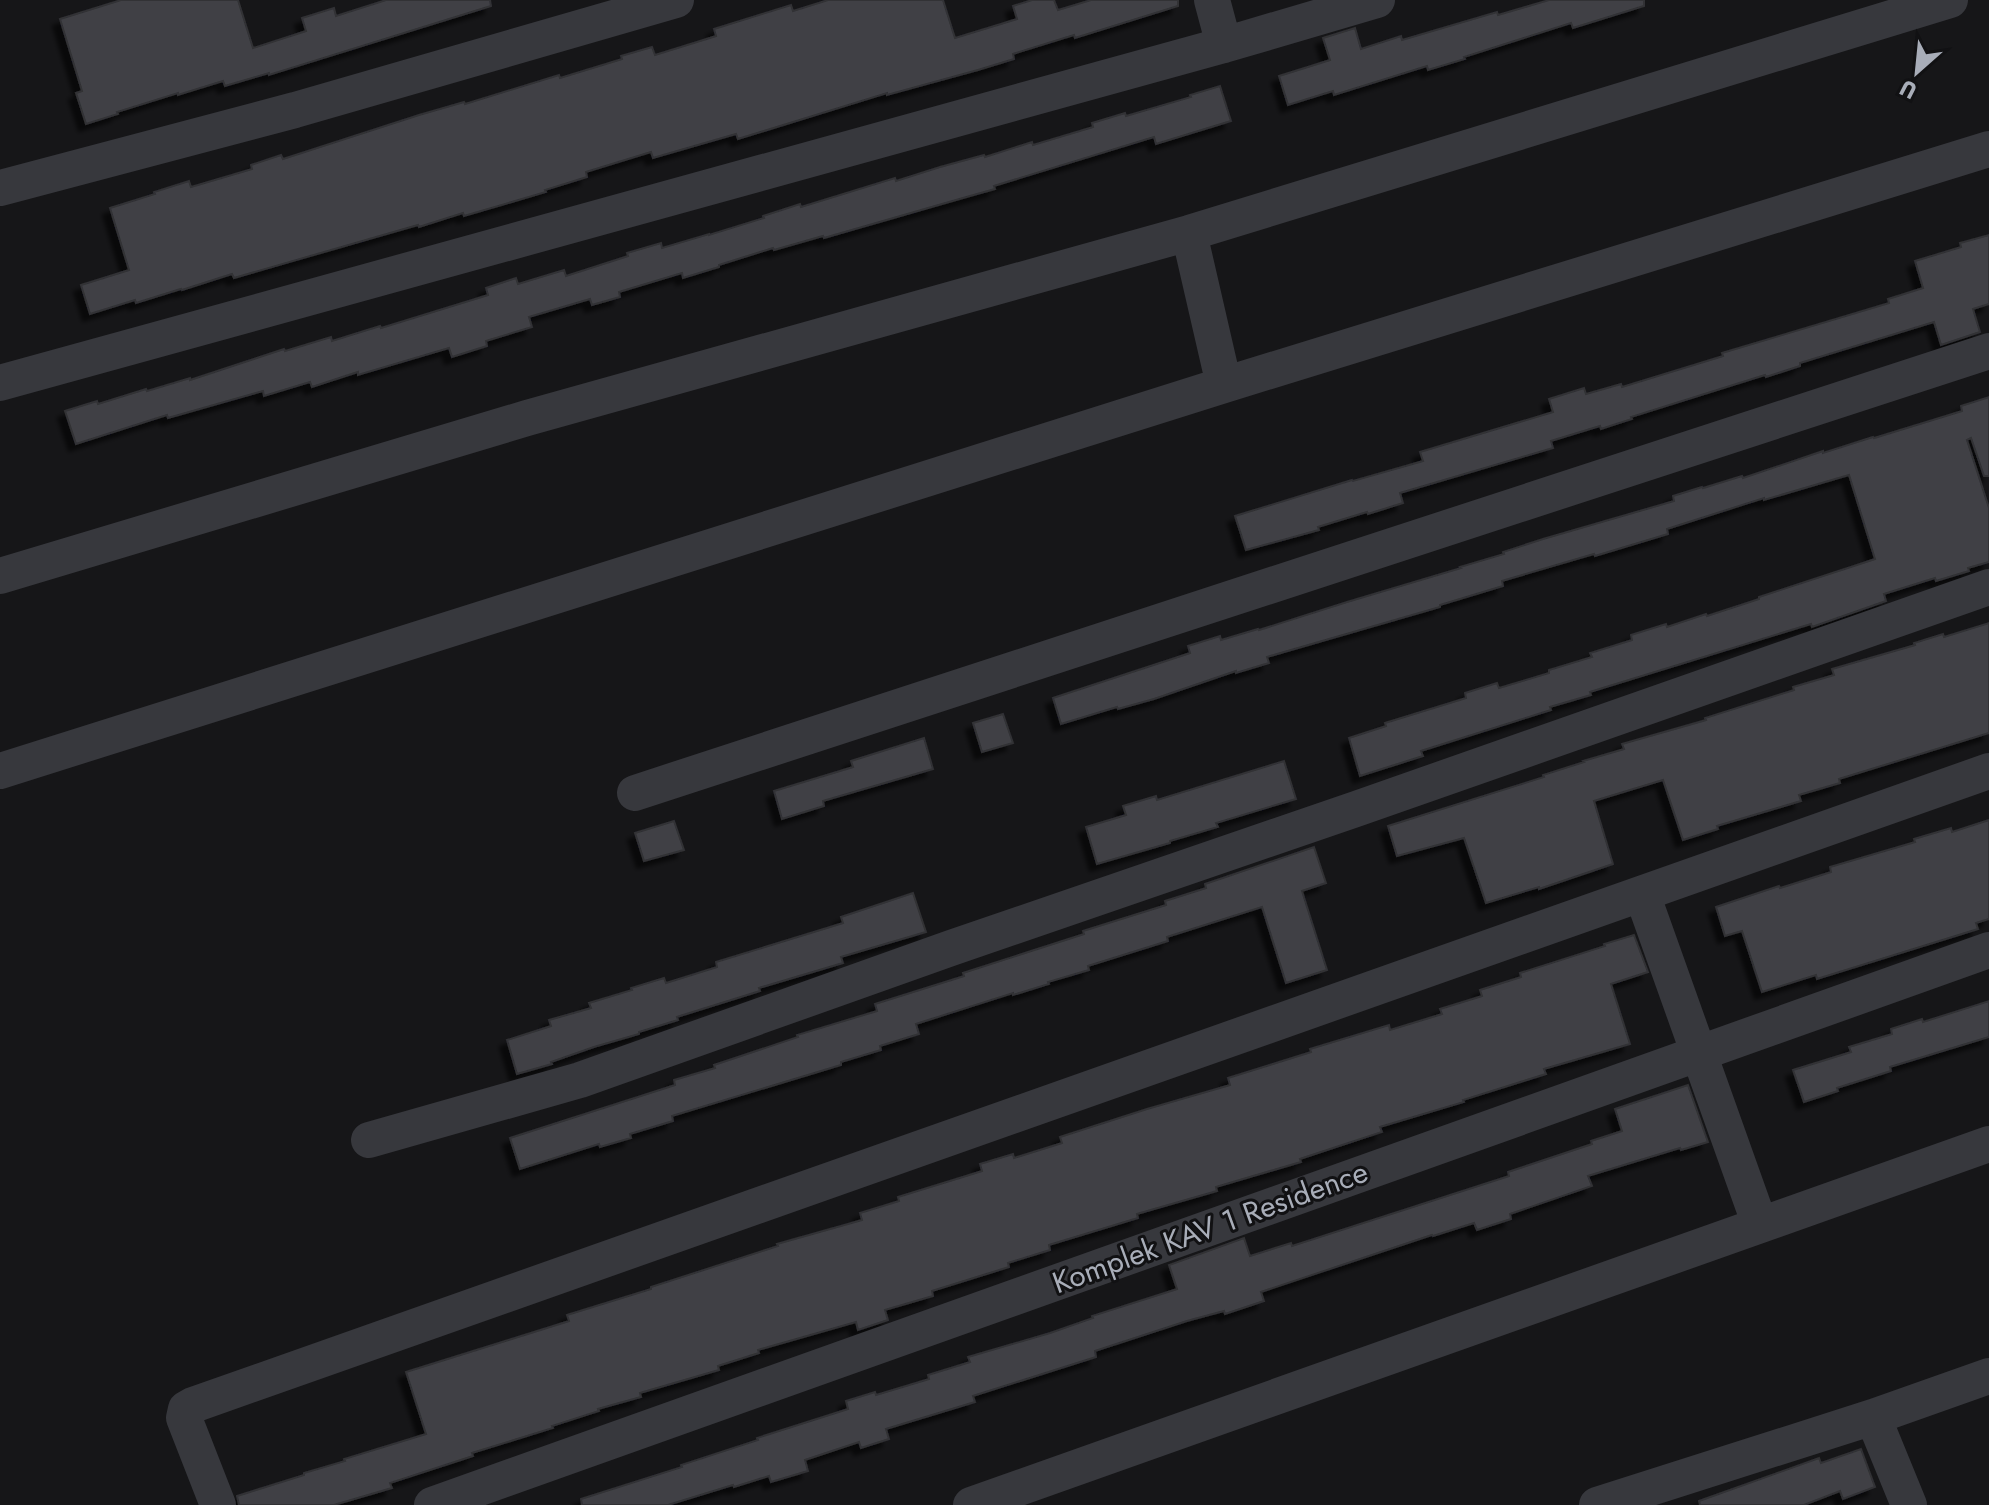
<svg xmlns="http://www.w3.org/2000/svg" width="1989" height="1505" viewBox="0 0 1989 1505" font-family="Jost,sans-serif">
	<style>
		.building { fill: #404145; stroke: #303034; stroke-width: 2; filter: url(#shadow) }
		.lines { fill: none; stroke-linecap: round; stroke-linejoin: round }
		.street { stroke: #37383d; stroke-width: 36 }
		.labels { text-anchor: middle; dominant-baseline: central; stroke-width: 6; stroke-linejoin: round; paint-order: stroke }
		.street-label { font-size: 30px; fill: #a8adb8; stroke: #111113 }
	</style>
	<defs>
		<filter id="shadow"><feDropShadow dx="-7" dy="7" stdDeviation="2" flood-color="#0009"/></filter>
	</defs>
	<rect width="100%" height="100%" fill="#161618"/>
	<path class="building" d="M121,0H238L253,48L306,31L302,18L334,8L336,16L386,0H490L491,6L269,75V73L225,86L223,81L178,95V93L117,112L118,114L86,124L76,93L82,91L60,19Z
		M828,0H943L955,38L1017,19L1013,6L1032,0H1054L1058,10L1091,0H1178V6L1075,38L1074,35L1013,54L1014,59L978,70L887,95V93L738,139L736,134L653,158L651,152L586,172L587,177L545,190L546,192L464,216L463,213L419,227L418,225L234,278L232,274L182,290L181,289L136,303L135,300L90,314L81,285L129,270L110,208L155,194L154,192L189,181L191,187L252,169L251,165L281,155L283,159L419,115L464,102L465,104L559,75L560,78L622,59L621,56L652,47L655,55L716,36L714,29L791,5L793,11Z
		M1549,0H1644V6L1573,28L1571,23L1464,57L1465,59L1428,70L1427,66L1334,95L1333,91L1288,105L1279,76L1330,60L1323,38L1355,28L1361,49L1401,36L1402,40L1497,12L1498,15Z
		M1220,86L1231,121L1156,144L1154,137L994,186L995,189L963,198L824,238L823,236L774,250L773,248L719,265V267L683,278L682,273L619,292L620,297L592,305L590,299L529,317L532,327L486,341L487,346L452,357L449,348L358,375V372L312,387L310,382L264,396L263,391L168,418L167,415L76,444L65,411L97,401L98,404L146,389L147,391L190,378V380L284,349L285,351L331,337L332,341L380,326L381,328L488,295L486,288L516,278L518,284L564,270L566,276L628,256L627,253L661,243L662,248L709,234V235L764,218L763,216L800,204L801,207L895,178L896,181L940,167L984,155L985,157L1032,142L1033,145L1093,127L1092,123L1125,113L1126,116L1191,97L1190,95Z
		M1989,235V304L1973,309L1980,332L1941,345L1934,322L1800,363V366L1766,377L1765,375L1631,417L1632,419L1601,429L1600,426L1551,441L1553,448L1400,493L1403,503L1368,514L1367,512L1318,527L1319,530L1246,550L1235,516L1352,480L1353,481L1423,461L1420,452L1553,412L1549,399L1584,388L1586,394L1621,384L1622,387L1723,356L1722,353L1889,303L1888,299L1923,288L1915,261L1961,247L1960,243Z
		M1989,397V476H1984L1971,438L1967,440L1989,508V562L1968,568L1969,571L1936,581L1935,578L1884,594L1886,601L1812,627L1811,624L1590,692L1591,695L1550,707L1551,710L1421,751L1423,756L1360,776L1349,738L1386,726L1385,723L1466,698L1465,693L1497,683L1499,688L1549,673V670L1592,657L1590,653L1632,640L1631,635L1666,624L1667,627L1706,614L1707,616L1759,599V597L1875,559L1849,475L1764,500V498L1667,529L1668,534L1595,556L1594,554L1502,581L1503,586L1440,605V607L1267,657L1269,663L1236,673V671L1154,699L1118,709L1117,707L1061,724L1053,698L1190,653L1188,646L1220,636L1221,640L1258,629L1259,630L1347,602L1461,568L1460,567L1504,554L1503,552L1543,539L1674,501L1673,496L1702,487L1703,488L1742,476L1743,478L1823,451V453L1873,437L1874,438L1962,411L1961,406Z
		M1989,623V733L1839,779L1840,783L1799,795L1801,801L1717,826L1718,829L1683,840L1663,780L1594,801L1613,864L1539,889V887L1486,903L1464,838L1397,856L1388,826L1544,777L1543,775L1584,762L1583,761L1624,749L1622,744L1706,720L1705,718L1794,690L1793,687L1834,675L1832,669L1915,645L1914,643L1943,634L1944,637Z
		M1003,714L1013,743L982,752L973,723Z
		M924,738L933,769L823,801L824,806L782,819L774,791L853,767L851,761Z
		M1284,761L1296,799L1216,823L1218,827L1170,841V843L1097,864L1086,827L1126,815L1123,806L1156,796L1157,800Z
		M1989,820V919L1976,923L1978,929L1817,979L1816,975L1762,992L1742,931L1725,936L1716,907L1779,886L1780,888L1831,872L1830,867L1915,842L1914,839L1951,828L1952,832Z
		M674,821L684,850L644,861L635,833Z
		M1314,847L1326,883L1302,891L1327,970L1286,983L1262,907L1167,937L1168,941L1088,966L1089,970L1048,982L1049,984L1013,995V993L916,1024L919,1034L880,1046L881,1050L841,1062V1065L672,1116L673,1121L630,1134L631,1138L600,1147L599,1144L520,1169L510,1138L675,1085L674,1080L715,1068L714,1065L798,1037L797,1035L877,1011L875,1004L964,976L963,973L1084,934L1083,931L1166,905L1165,901L1206,888L1205,884Z
		M913,893L926,932L841,957L843,963L759,988L760,991L677,1017L678,1020L639,1032V1034L594,1047L551,1062L552,1064L517,1074L507,1040L551,1026L549,1020L591,1008L589,1003L632,990L631,988L664,978L666,983L717,967L716,962L843,923L841,917Z
		M1634,935L1648,972L1611,984L1630,1044L1544,1069L1546,1074L1463,1100L1464,1102L1380,1127L1382,1132L1300,1159L1301,1162L1216,1187L1217,1191L1137,1214L1138,1218L1049,1245L1050,1250L1008,1263L1009,1267L932,1291L933,1296L885,1310L888,1320L858,1330L856,1322L758,1350L759,1353L718,1366L719,1370L640,1393L641,1397L598,1409L599,1411L552,1426L553,1428L472,1453L473,1456L390,1483L392,1488L334,1505H239L237,1496L304,1475V1473L345,1461L344,1459L426,1434L406,1372L569,1321L567,1315L651,1289V1287L778,1246L777,1244L862,1220L860,1213L899,1201L898,1197L982,1171L980,1164L1013,1154L1014,1158L1062,1143L1060,1137L1147,1109L1230,1085L1228,1078L1311,1052L1310,1049L1389,1025L1390,1030L1442,1014L1440,1009L1482,996L1480,990L1521,977L1520,973L1605,946L1604,944Z
		M1989,1001V1037L1890,1067L1891,1071L1837,1088L1838,1091L1804,1102L1793,1070L1851,1052L1849,1047L1892,1034L1891,1029L1922,1019L1923,1022Z
		M1688,1085L1708,1142L1681,1150L1680,1148L1588,1176L1592,1186L1510,1214L1511,1219L1477,1230L1474,1223L1433,1236L1432,1235L1261,1292L1264,1301L1225,1314L1224,1311L1187,1321L1095,1351L1096,1357L973,1396L975,1402L886,1429L889,1439L861,1448L859,1442L805,1460L808,1471L771,1482L769,1476L734,1487L733,1485L668,1505H582L581,1499L682,1467L681,1465L758,1440L757,1438L848,1409L846,1401L875,1392L876,1395L929,1379L928,1375L970,1362L968,1357L1050,1333L1093,1318L1092,1316L1177,1289L1169,1265L1244,1238L1250,1256L1291,1243L1292,1246L1509,1176L1508,1172L1592,1144L1591,1141L1622,1131L1615,1109Z
		M1861,1449L1875,1487L1843,1499L1840,1491L1804,1505H1700L1699,1501L1819,1458L1821,1463Z"/>
	<g class="lines">
		<path class="street" d="M1212,0L1224,45
			M0,188L295,110L676,0
			M1189,233L1224,385
			M0,383L1224,45L1377,0
			M0,576L527,418L1189,233L1950,0
			M0,771L1224,385L1989,149
			M635,793L1989,351
			M1642,894L1760,1225
			M369,1140L580,1080L951,948L1356,809L1989,587
			M1873,1417L1909,1505
			M218,1505L184,1418L186,1409L193,1405L1989,771
			M432,1505L1989,950
			M971,1505L1989,1144
			M1597,1505L1873,1417L1989,1376"/>
	</g>
	<g class="labels">
		<g class="street-label">
			<text transform="translate(1210 1227) rotate(-20)">Komplek KAV 1 Residence</text>
		</g>
	</g>
	<g transform="translate(1917 72) rotate(207)" stroke="#111113" stroke-width="6" paint-order="stroke">
	<path d="M0-6L14 30L0 20L-14 30Z" fill="#a8adb8"/>
	<text y="-12" font-size="22" font-weight="bold" text-anchor="middle" fill="#a8adb8">U</text>
	</g>
</svg>
